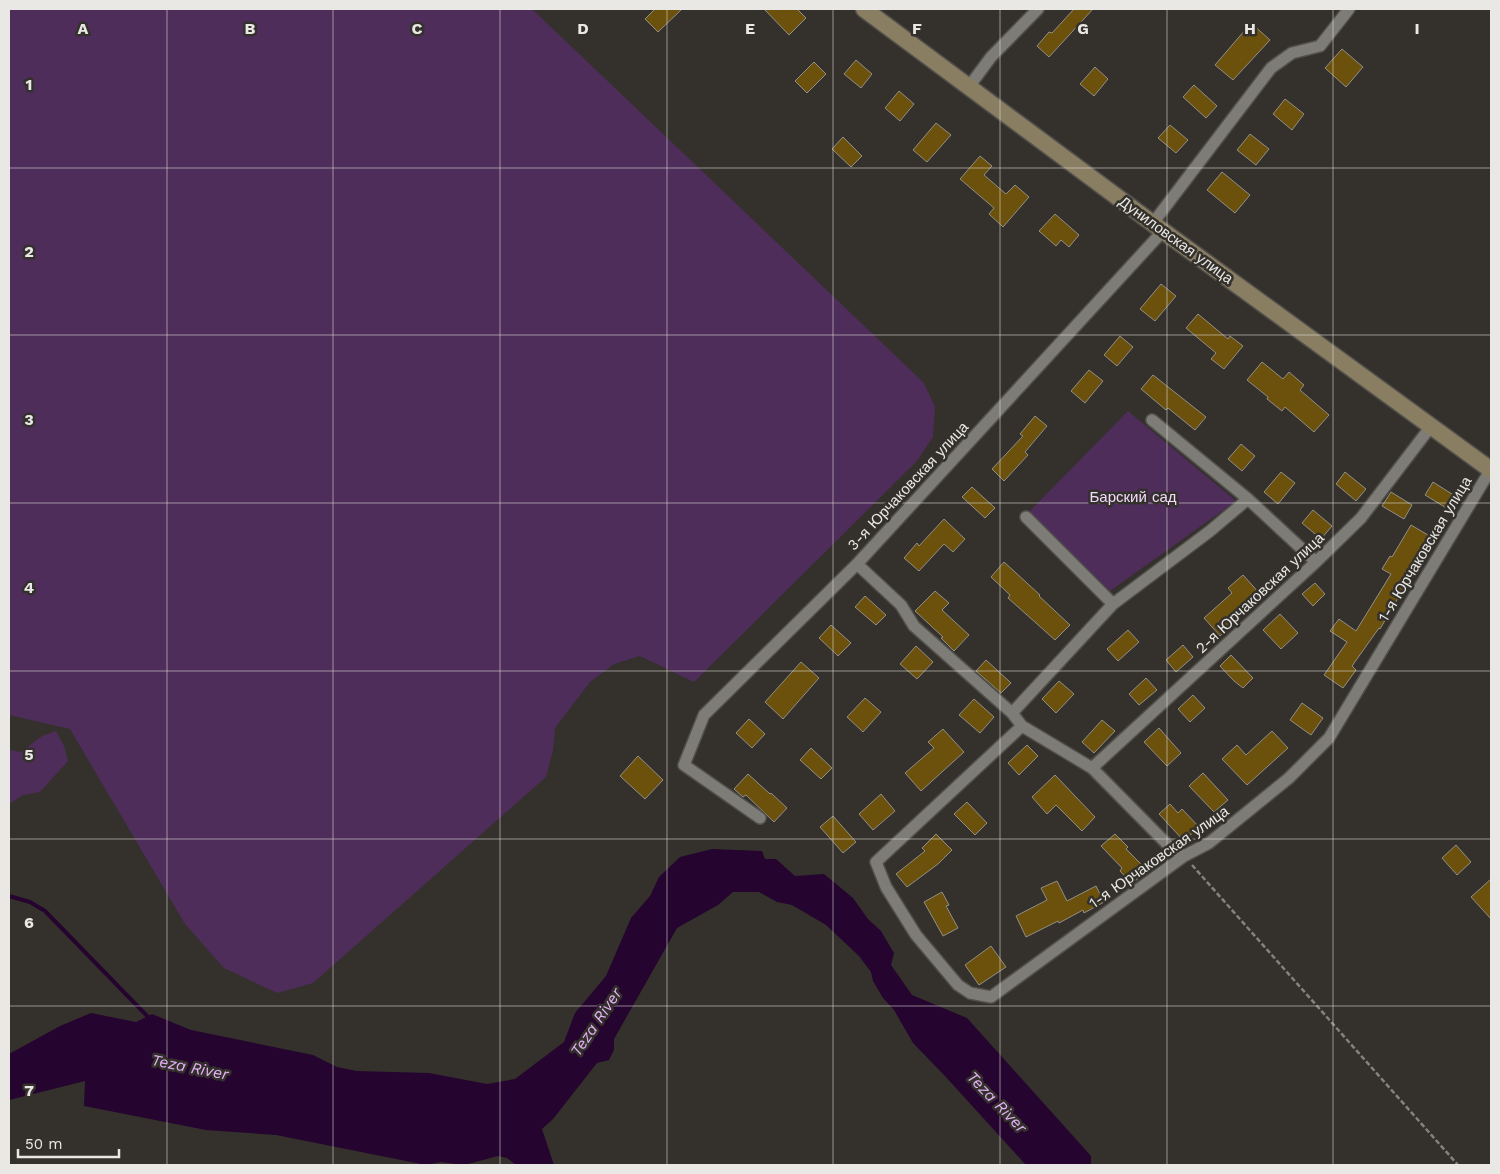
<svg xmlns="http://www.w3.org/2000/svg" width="1500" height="1174" viewBox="0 0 1500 1174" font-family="'Work Sans',sans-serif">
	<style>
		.green { fill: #4e2d5a }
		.water { fill: #25042f }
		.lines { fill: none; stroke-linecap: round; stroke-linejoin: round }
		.stream { stroke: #25042f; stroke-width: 4 }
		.building { fill: #6b510c; stroke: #928f89 }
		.minor-casing { stroke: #514f4b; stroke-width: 14 }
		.secondary-casing { stroke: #514f4b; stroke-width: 19 }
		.path { stroke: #84827d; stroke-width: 2.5; stroke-dasharray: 5 2.5; stroke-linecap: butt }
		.minor { stroke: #7e7c76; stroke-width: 11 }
		.secondary { stroke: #897e62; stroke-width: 16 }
		.grid { fill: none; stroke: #e9e8e4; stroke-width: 1; stroke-opacity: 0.55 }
		.labels { text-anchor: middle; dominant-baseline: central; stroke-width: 5; stroke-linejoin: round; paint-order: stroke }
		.street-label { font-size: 15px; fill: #e9e8e4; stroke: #34312c }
		.park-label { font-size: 15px; fill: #f3d9fd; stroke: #34312c }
		.water-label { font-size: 16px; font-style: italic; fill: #e4b0f7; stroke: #34312c }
		.grid-label { font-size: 16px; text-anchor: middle; font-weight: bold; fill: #e9e8e4; stroke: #34312c; stroke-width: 5; stroke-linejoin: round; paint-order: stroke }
	</style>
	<rect width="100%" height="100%" fill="#34312c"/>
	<path class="green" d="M9,9H532L924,383L935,407L933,437L917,461L694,682L640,656L614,664L590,682L555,728L553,750L546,777L313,983L277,993L224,968L185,924L70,729L9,715Z
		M1128,411L1236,501L1110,591L1029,512Z
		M56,731L64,746L68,761L40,792L23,795L9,804V750L21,752L42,736Z"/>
	<path class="water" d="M712,849L762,851L765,859H776L795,876L824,874L853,898L868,919L881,931L894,953L891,965L912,995L967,1018L1091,1156V1165H1026L944,1075L913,1043L894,1010L883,998L873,981L871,972L859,956L826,925L792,905L777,902L759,892H733L718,905L677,928L614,1039V1050L609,1060L597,1063L553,1119L542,1129L554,1165H516L507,1158L498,1156L464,1165L441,1162L426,1165L276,1135L206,1130L84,1106L85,1081L9,1100V1054L60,1026L91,1013L136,1022L152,1014L191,1030L313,1055L337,1067L357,1071L429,1073L487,1084L515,1079L564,1042L575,1013L606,976L631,918L650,896L659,877L680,857Z"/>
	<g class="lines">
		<path class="stream" d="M9,896L30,902L45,911L150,1019"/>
	</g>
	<path class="building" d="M655,9H682L658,32L645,19Z
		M764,9H797L806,18L789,35Z
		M1074,9H1093L1049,57L1037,46L1049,32L1052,33Z
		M1251,23L1270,40L1233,80L1215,65Z
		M1342,49L1363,67L1346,87L1325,68Z
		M856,60L872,74L861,88L844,74Z
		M814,62L826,74L807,93L795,81Z
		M1095,67L1108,79L1094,96L1080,84Z
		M1194,85L1217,106L1206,118L1183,97Z
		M899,91L914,104L900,121L885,108Z
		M1285,99L1304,114L1292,130L1273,114Z
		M936,123L951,135L927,162L913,150Z
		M1170,125L1188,140L1176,153L1158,138Z
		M1250,134L1269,149L1256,165L1237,150Z
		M843,137L862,156L851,167L832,149Z
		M980,156L992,166L984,175L1006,194L1015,185L1029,197L1003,227L989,214L994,208L960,179Z
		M1222,172L1250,195L1235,213L1207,190Z
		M1055,214L1079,235L1069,247L1061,240L1056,246L1039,231Z
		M1161,284L1176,296L1155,321L1140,309Z
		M1198,314L1228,339L1230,336L1243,346L1224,369L1211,359L1216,353L1186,328Z
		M1120,336L1133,347L1117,366L1104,355Z
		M1262,362L1283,379L1289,372L1304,385L1300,390L1329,415L1314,432L1285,407L1282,411L1267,399L1268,397L1247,380Z
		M1089,370L1103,381L1085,403L1071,391Z
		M1153,375L1206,417L1195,430L1168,408L1166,410L1141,389Z
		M1035,416L1047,426L1025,452L1028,455L1004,481L992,469L1023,436L1020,434Z
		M1241,444L1255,456L1242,471L1228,459Z
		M1281,472L1295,483L1278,504L1264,492Z
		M1345,472L1366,489L1356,501L1336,484Z
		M1433,482L1455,496L1448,509L1425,495Z
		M972,487L995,508L985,518L962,497Z
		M1391,492L1412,505L1404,519L1382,506Z
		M1313,510L1332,526L1321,539L1302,523Z
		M944,519L965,539L953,552L944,544L919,571L904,558L917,543L919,546Z
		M1411,525L1433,538L1380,629L1379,628L1352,666L1356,670L1343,688L1324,675L1347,642L1330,631L1339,619L1356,631L1391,574L1382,569L1390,556L1392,557Z
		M1004,562L1040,595L1039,596L1070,625L1055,640L1008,598L1010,595L991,577Z
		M1243,575L1261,595L1231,622L1233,624L1220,636L1204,618L1232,593L1228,588Z
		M1315,583L1325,594L1313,606L1302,594Z
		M935,591L949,603L942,610L969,635L954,651L941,638L943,637L915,611Z
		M865,596L886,615L876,625L855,607Z
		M1280,614L1298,633L1281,649L1263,630Z
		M831,625L851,643L838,656L819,638Z
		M1128,630L1139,642L1118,661L1107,649Z
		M1183,645L1193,657L1176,672L1166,660Z
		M916,646L933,662L917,679L900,664Z
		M1231,655L1253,678L1243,688L1234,681L1220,666Z
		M986,660L1011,683L1001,693L976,671Z
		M801,662L819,678L783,719L765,702Z
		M1146,678L1157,690L1139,705L1129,694Z
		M1059,681L1074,694L1056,713L1042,699Z
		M1193,695L1205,708L1190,722L1178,709Z
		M865,698L881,712L863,732L847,717Z
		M974,699L994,717L980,733L959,715Z
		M1302,703L1323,718L1311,735L1290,720Z
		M749,719L765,734L752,748L736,733Z
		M1102,720L1115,731L1094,753L1082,742Z
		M1159,728L1181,753L1167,766L1144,742Z
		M943,729L964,752L921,791L905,773L934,748L928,742Z
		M1272,731L1288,748L1247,785L1222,759L1237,745L1246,755Z
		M1027,745L1038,756L1019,775L1008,763Z
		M811,748L832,768L821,779L800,760Z
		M638,756L663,780L645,799L620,776Z
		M1203,773L1228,800L1214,812L1189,786Z
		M748,774L770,794L771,793L787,808L774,822L746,795L743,797L734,789Z
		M1055,775L1095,817L1082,831L1056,805L1047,814L1032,797Z
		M881,794L895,811L873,830L859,814Z
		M967,802L987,823L975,835L954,814Z
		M1170,804L1178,813L1182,809L1199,827L1184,841L1159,814Z
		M833,816L856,842L843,853L820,827Z
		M936,834L952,850L938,864L907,887L896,874L925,851L922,848Z
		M1115,834L1128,847L1126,849L1147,870L1132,884L1120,871L1122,868L1101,846Z
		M1456,845L1471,862L1457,875L1442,858Z
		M1491,879V919L1471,897Z
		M1057,881L1067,901L1096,886L1104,902L1084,913L1083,910L1059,923L1058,921L1026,937L1016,916L1047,900L1041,888Z
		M942,892L949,905L946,906L958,928L943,936L924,902Z
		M991,946L1006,967L979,985L965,965Z"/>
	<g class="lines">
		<g class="minor-casing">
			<path id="minor" d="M968,88L991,57L1038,9
				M1153,223L1271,68L1292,53L1320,46L1349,9
				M1152,420L1248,499L1316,562
				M1026,517L1113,604L1210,531L1248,499
				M857,564L901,605L914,626L1012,713L1022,726L1092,768L1167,844L1184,856
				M1012,713L1113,604
				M1022,726L876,862L886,887L916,935L958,985L970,993L991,997L1184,856L1209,843L1289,778L1329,738L1491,469
				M1092,768L1316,562L1361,518L1432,425
				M760,818L684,765L704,715L857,564L1163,231"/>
		</g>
		<g class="secondary-casing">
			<path id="secondary" d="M864,9L1163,231L1491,470"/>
		</g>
		<path class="path" d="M1192,865L1458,1165"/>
		<use href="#minor" class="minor"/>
		<use href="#secondary" class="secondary"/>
	</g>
	<path class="grid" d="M167,9V1165M333,9V1165M500,9V1165M667,9V1165M833,9V1165M1000,9V1165M1167,9V1165M1333,9V1165M9,168H1491M9,335H1491M9,503H1491M9,671H1491M9,839H1491M9,1006H1491"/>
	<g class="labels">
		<g class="street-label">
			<text transform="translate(1176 240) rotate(36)">Дуниловская улица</text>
			<text transform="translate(908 486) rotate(-47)">3-я Юрчаковская улица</text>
			<text transform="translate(1425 549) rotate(-59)">1-я Юрчаковская улица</text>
			<text transform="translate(1260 593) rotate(-43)">2-я Юрчаковская улица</text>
			<text transform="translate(1159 857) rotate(-35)">1-я Юрчаковская улица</text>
		</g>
		<g class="park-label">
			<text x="1133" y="497">Барский сад</text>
		</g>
		<g class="water-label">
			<text transform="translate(596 1022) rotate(-56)">Teza River</text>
			<text transform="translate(190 1067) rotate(11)">Teza River</text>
			<text transform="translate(997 1102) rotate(46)">Teza River</text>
		</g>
	</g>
	<g class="grid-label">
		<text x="83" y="34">A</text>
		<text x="250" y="34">B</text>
		<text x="417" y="34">C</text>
		<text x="583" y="34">D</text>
		<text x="750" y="34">E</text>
		<text x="917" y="34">F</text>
		<text x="1083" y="34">G</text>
		<text x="1250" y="34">H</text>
		<text x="1417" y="34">I</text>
		<text x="29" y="90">1</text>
		<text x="29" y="257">2</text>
		<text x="29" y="425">3</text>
		<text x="29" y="593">4</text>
		<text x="29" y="760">5</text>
		<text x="29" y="928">6</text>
		<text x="29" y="1096">7</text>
	</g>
	<rect width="1500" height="1174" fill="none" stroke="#e9e8e4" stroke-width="20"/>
	<path d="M18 1149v8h101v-8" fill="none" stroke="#e9e8e4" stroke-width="2.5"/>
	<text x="25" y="1149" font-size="15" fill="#e9e8e4" stroke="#34312c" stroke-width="4" paint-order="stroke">50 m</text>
</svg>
